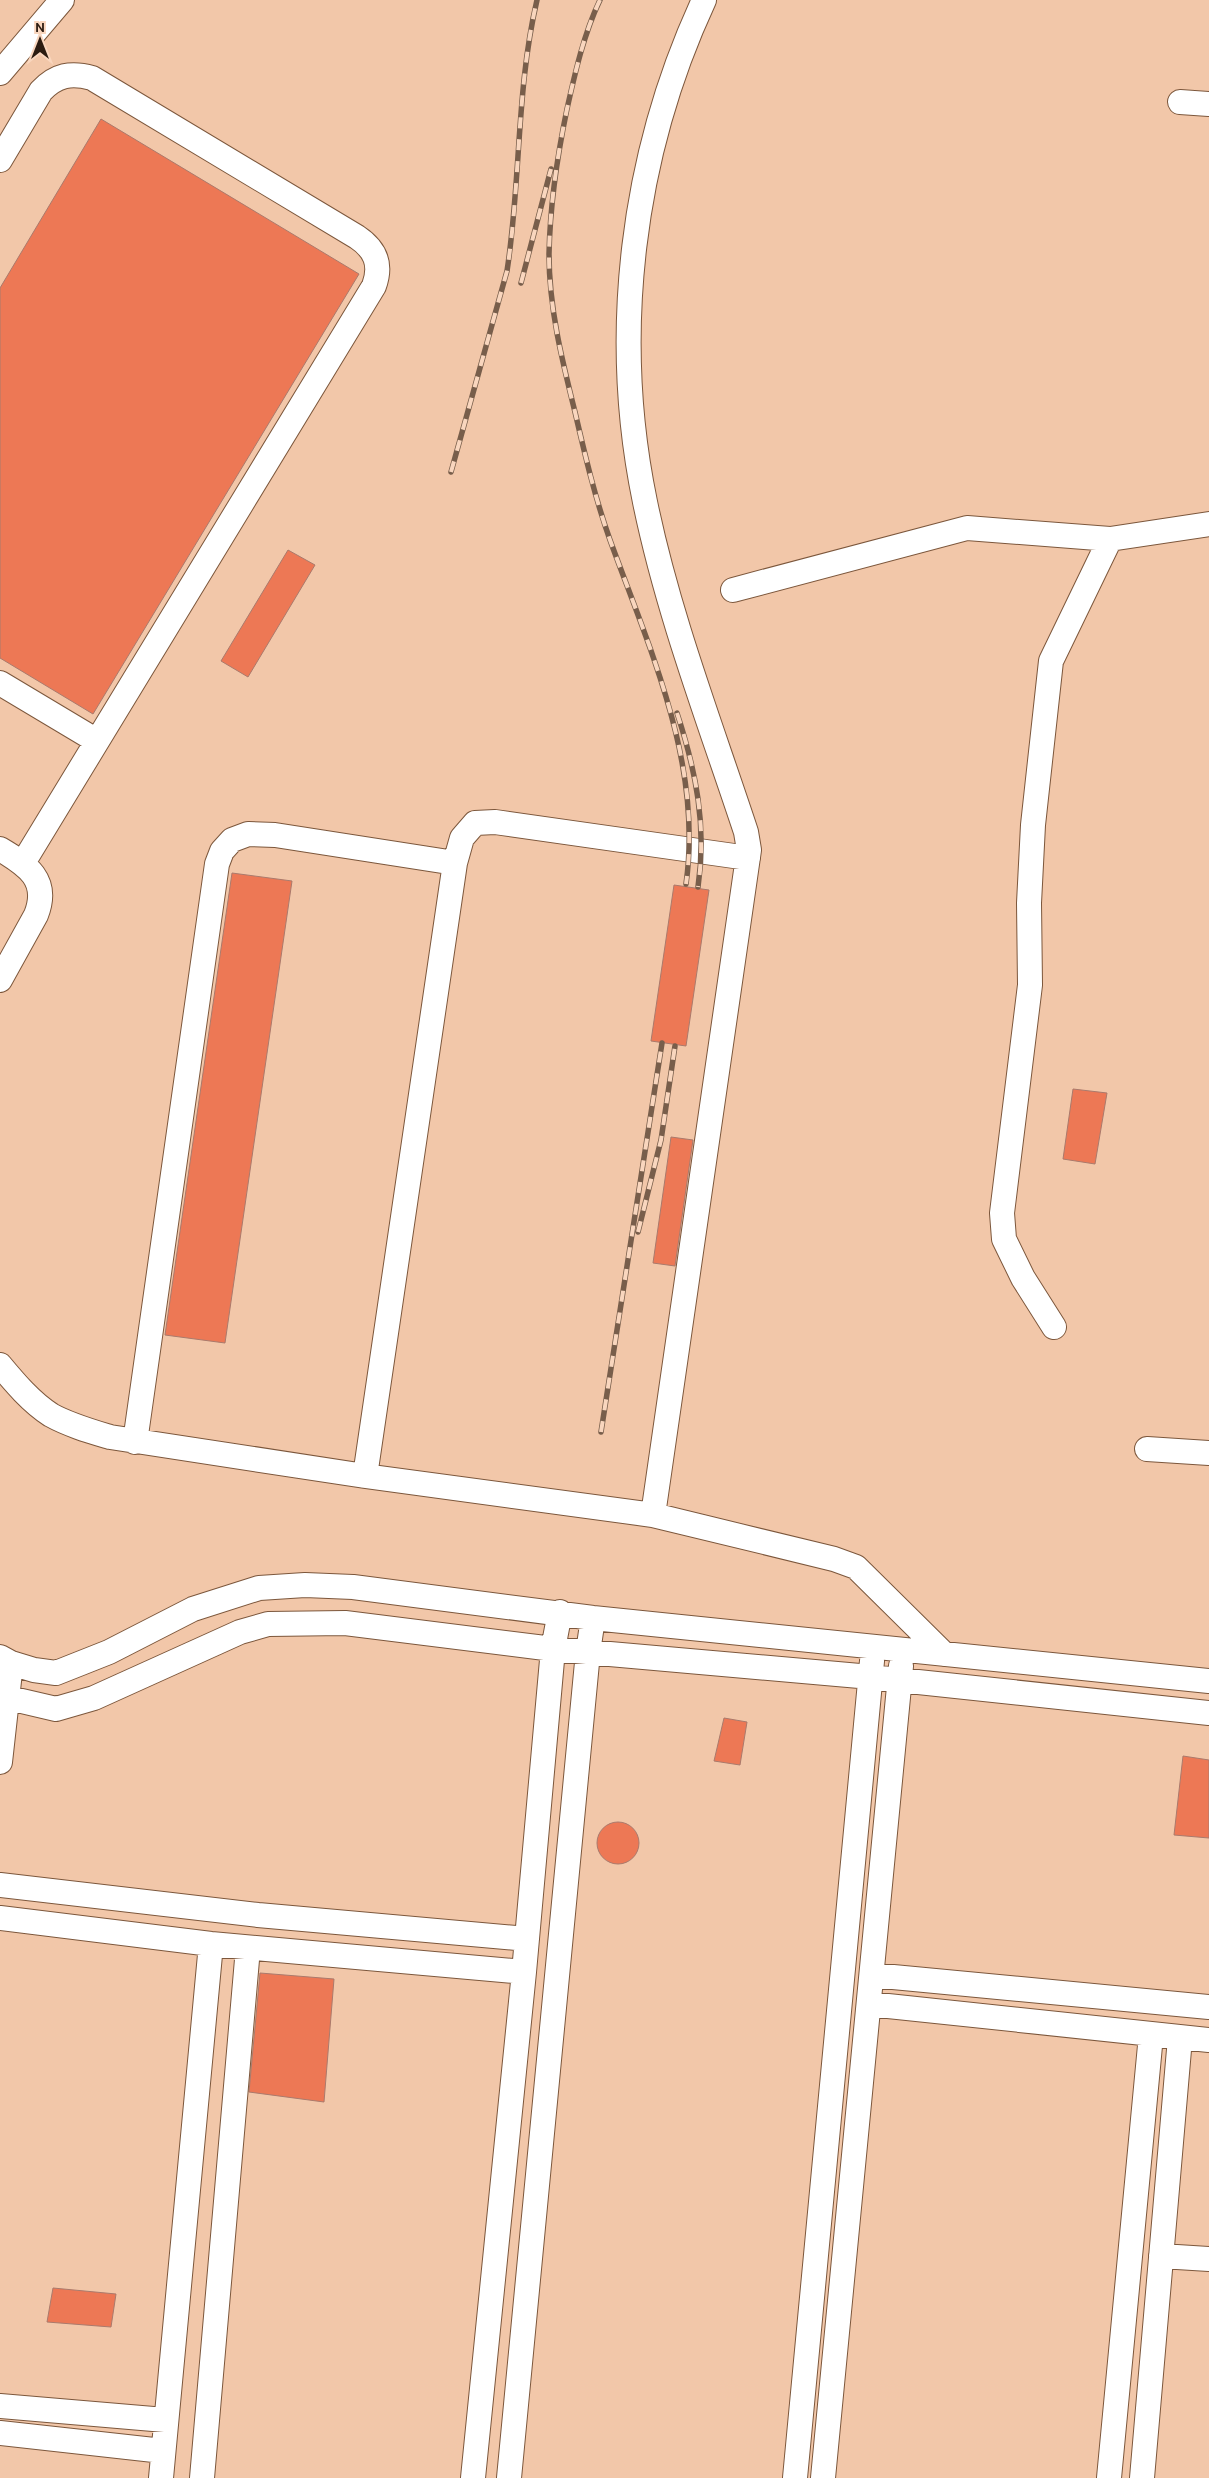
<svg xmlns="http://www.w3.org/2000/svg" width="1209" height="2478" viewBox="0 0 1209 2478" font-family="Overpass,sans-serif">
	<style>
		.building { fill: #ed7855; stroke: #aa7a6c }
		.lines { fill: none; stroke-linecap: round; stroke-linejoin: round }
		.minor-casing { stroke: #7c573c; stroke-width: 26 }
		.minor { stroke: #fff; stroke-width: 24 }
		.rail-casing { stroke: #785e4b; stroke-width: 5.5 }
		.rail { stroke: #f9d6be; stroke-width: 4; stroke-dasharray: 11; stroke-linecap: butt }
	</style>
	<rect width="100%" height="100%" fill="#f2c7a9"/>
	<path class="building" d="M101,119L359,274L93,714L0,658V288Z
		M288,550L315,565L248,677L221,661Z
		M232,873L292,881L225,1343L165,1335Z
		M674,885L709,890L686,1046L651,1041Z
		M1073,1089L1107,1093L1095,1164L1063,1159Z
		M671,1137L693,1140L675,1266L653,1263Z
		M724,1718L747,1722L740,1765L714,1761Z
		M1183,1756L1209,1760V1838L1174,1835Z
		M597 1843a21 21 0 1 1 42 0a21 21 0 1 1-42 0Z
		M260,1973L334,1979L324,2102L249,2092Z
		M53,2288L116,2294L111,2327L47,2322Z"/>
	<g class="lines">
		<g class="minor-casing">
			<path id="minor" d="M0,73L62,0
				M1180,102L1209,104
				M0,160L41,91C56,75 71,72 92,78L357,237C375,249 382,264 374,286L23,863
				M733,590L967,528L1110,539L1209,524
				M0,683L97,741
				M0,849C27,865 50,880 36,915L0,980
				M1054,1327L1023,1278L1004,1239L1002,1213L1030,985L1029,903L1033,825L1051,661L1110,539
				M0,1365C15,1383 31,1402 51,1415C69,1425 90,1431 110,1437L365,1476L653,1515L834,1559L856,1567L944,1654
				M135,1442L217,864L222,851L232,840L248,834L275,835L455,863
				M1147,1449L1209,1453
				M365,1476L455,863L462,838L475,823L495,822L748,858
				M653,1515L749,850L746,832C710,723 668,614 645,502C610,334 632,155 704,0
				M0,1657L11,1663L34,1670L56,1673L109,1652L193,1609L259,1588L305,1585L353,1587L593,1618L1209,1681
				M0,1696L56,1709L94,1698L240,1632L268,1624L345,1623L553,1649L871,1677L1209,1713
				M0,1762L11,1663
				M0,1885L258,1915L527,1939
				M0,1918L211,1944L524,1972
				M872,1975L1209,2007
				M869,2004L1209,2040
				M1161,2256L1209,2259
				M0,2406L165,2420
				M0,2433L163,2451
				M161,2478L211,1944
				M202,2478L248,1948
				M473,2478L524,1972L553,1649L560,1612
				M509,2478L588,1652L593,1618
				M795,2478L872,1661
				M823,2478L901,1666
				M1109,2478L1151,2035
				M1142,2478L1180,2038"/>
		</g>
		<use href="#minor" class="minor"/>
		<g class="rail-casing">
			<path id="rail" d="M600,0C584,33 575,73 567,109C557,157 550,205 549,254C549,308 562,360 575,412C585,455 595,498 610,540C650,650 703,764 686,884
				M521,283L551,169
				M451,472L507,271C521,181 516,89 537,0
				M677,713C696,771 707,826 698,887
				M638,1232L661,1140L675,1046
				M601,1432L662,1043"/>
		</g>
		<use href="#rail" class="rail"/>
	</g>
	<g transform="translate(40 40)" stroke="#f9d6be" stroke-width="4" paint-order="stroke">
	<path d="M0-4L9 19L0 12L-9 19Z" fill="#2c1c11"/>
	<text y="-8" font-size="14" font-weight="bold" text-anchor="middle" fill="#2c1c11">N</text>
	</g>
</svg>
